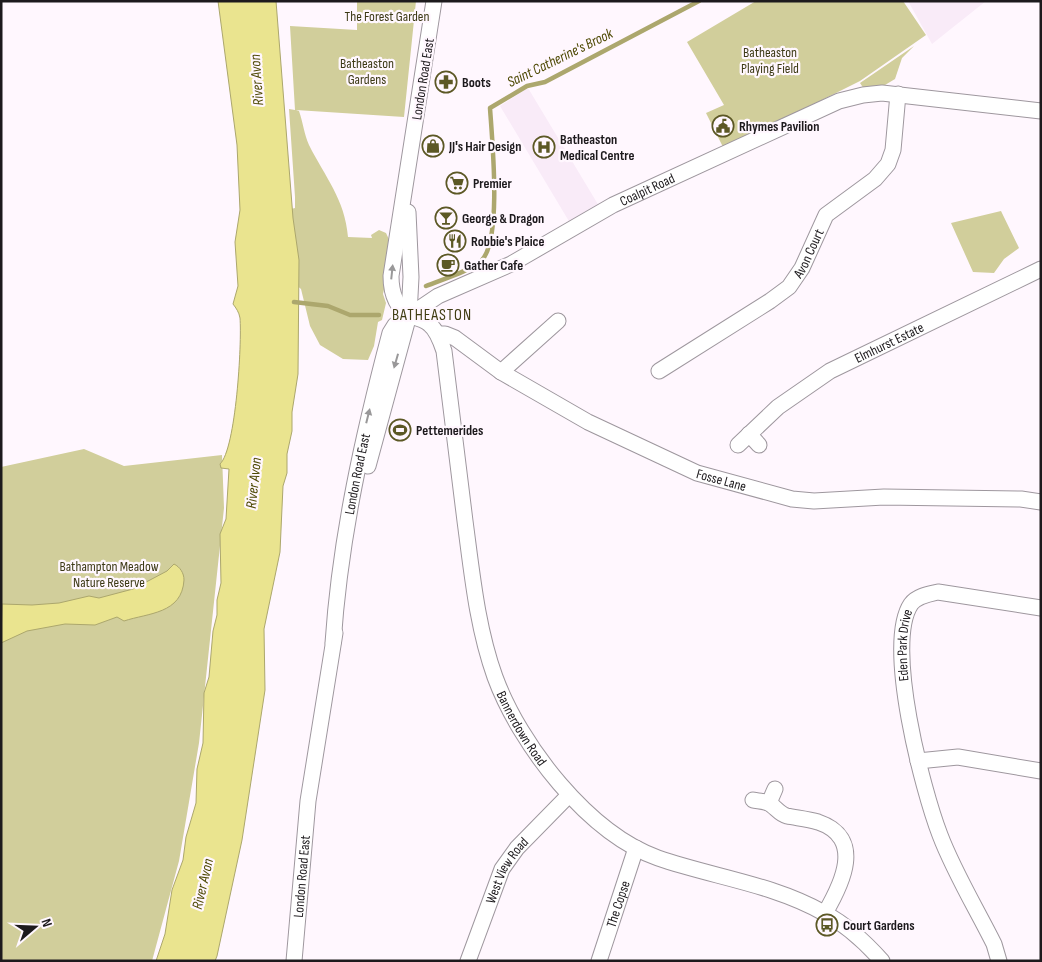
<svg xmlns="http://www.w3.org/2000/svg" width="1042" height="962" viewBox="0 0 1042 962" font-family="'Sofia Sans Condensed',sans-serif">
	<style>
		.built { fill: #f9ebf8 }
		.green { fill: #d1ce9b }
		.water { fill: #eae48f; stroke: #aca76d }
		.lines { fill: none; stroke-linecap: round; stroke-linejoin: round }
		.stream { stroke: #aca76d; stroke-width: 4.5 }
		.minor-casing { stroke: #9e979e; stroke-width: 17 }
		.minor { stroke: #fff; stroke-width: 15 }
		.oneway { fill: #999899 }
		.labels { text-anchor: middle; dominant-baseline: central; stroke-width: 4.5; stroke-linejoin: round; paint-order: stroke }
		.park-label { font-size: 14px; fill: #3c3915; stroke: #fff7fe }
		.street-label { font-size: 14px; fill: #1d1a1d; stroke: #fff7fe }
		.poi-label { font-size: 14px; font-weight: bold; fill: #1d1a1d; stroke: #fff7fe; text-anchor: start }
		.water-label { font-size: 15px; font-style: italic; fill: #4e4904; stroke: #fff7fe }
		.quarter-label { font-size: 16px; letter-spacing: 1px; fill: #413d14; stroke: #fff7fe }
	</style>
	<rect width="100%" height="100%" fill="#fff7fe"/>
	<path class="built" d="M908,1H986L932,44Z
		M528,88L599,206L570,223L500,106Z"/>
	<path class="green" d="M357,1H416L404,117L296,110L299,111C303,122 304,134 309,145C325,177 345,199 348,237L372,238L371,235L379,230L386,233L393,248L383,294L386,303L382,320L378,322L374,346L368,360L343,359L320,345L310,326L301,289L289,279L287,210L295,208V197L289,109L295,110L290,26L357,30Z
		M756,1H903L926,35L860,81L724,149L706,113L724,105L687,42Z
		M914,46L902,58L895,79L885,85L864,89L860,83Z
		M1001,211L1019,248L1004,259L994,273L973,272L951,223Z
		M84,449L124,466L222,455L224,508L199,743L179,861L152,961H1V467Z"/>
	<path class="water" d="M218,1H276L293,218L299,260L298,374L292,412V431L287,454V473L283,486L280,552L264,629L265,690L242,840L217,956L215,961H156L165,934L172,890L183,860L186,837L196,803L197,769L203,743L204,693L209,677L213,631L217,615V600L221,583L220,534L226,519L229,469L221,468L220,464C236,449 242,343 240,318C239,312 236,308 233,304L238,286L235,242L240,210L237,145Z
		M174,564C180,567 184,573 184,580C182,614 148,613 124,621L117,617L95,625L65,624L27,631L1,643L2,604L32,605L59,603L89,596L99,598L133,589L167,571Z"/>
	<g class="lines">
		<path class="stream" d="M426,286C440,280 471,271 482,260C502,238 492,139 490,108L527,86L545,82L699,1
			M294,302L328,306L350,315H379"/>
		<g class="minor-casing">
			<g id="minor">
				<path id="s1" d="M434,1L391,276C391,292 396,308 411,316C417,318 425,320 429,324C437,330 441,342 444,351C451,408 458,464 465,521C472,573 477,627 495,677C520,745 588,833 658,858C713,877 773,884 824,913C845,924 866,943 882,961"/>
				<path id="s2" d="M438,334H445L455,338L501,372L588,422L697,473L792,499L814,501L884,497L1021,499L1041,502"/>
				<path id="s3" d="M659,371L770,301L789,287L802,268L826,215L875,179L888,164L893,150L898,94"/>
				<path d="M501,372L558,321"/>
				<path d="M749,434L759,445"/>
				<path id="s4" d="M738,445L778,407L830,371L1041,269"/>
				<path d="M368,466L409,315L411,277L408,212"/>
				<path id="s5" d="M333,643C340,538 363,435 390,333L395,325L438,296L511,264L613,205L839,101L863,95L882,93L1041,111"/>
				<path d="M918,761L958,757L1041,771"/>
				<path d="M753,800C757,801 763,801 768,803C775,806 779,814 787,816C797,818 808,819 818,822C865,838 842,884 825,913"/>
				<path d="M769,803L775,789"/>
				<path id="s6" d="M294,961L308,801L335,633"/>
				<path id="s7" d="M468,961L502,869L517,848L569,795"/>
				<path id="s8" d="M599,961L636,848"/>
				<path id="s9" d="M999,961L994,944C976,908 954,872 940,835C923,791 884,644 911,604C917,596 929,594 938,592L1041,608"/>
			</g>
		</g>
		<use href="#minor" class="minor"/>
	</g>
	<defs><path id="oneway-solid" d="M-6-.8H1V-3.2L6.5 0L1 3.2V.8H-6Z" transform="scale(1.25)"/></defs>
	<g class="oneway">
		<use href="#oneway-solid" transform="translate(392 272) rotate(-84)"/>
		<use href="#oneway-solid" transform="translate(396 361) rotate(106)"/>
		<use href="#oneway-solid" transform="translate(368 416) rotate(-76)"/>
	</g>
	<defs>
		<g id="pharmacy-ring" transform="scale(1.125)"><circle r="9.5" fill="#fff7fe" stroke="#5c5825" stroke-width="1.5"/><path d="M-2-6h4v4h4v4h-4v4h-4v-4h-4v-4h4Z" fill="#5c5825"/></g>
		<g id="civic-ring" transform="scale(1.125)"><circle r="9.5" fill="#fff7fe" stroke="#5c5825" stroke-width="1.5"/><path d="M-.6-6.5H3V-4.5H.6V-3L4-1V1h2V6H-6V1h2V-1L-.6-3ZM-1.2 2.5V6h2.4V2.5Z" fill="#5c5825"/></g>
		<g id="shop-ring" transform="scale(1.125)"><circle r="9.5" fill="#fff7fe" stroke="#5c5825" stroke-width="1.5"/><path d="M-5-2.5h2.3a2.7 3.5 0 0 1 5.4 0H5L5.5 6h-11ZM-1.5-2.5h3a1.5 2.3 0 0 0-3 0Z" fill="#5c5825"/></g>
		<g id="hospital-ring" transform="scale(1.125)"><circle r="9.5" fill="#fff7fe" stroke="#5c5825" stroke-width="1.5"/><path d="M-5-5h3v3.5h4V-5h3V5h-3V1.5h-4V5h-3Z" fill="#5c5825"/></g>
		<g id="supermarket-ring" transform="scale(1.125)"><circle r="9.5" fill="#fff7fe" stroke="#5c5825" stroke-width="1.5"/><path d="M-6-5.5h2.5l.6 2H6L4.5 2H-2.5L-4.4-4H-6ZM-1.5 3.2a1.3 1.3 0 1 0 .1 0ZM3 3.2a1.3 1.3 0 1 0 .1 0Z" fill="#5c5825"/></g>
		<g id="bar-ring" transform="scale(1.125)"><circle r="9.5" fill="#fff7fe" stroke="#5c5825" stroke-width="1.5"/><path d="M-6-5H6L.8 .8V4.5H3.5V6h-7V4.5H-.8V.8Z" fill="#5c5825"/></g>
		<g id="restaurant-ring" transform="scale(1.125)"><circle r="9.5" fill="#fff7fe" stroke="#5c5825" stroke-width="1.5"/><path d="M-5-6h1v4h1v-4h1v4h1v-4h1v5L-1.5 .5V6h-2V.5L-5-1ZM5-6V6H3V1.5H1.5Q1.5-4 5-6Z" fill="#5c5825"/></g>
		<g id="cafe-ring" transform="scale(1.125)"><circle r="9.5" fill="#fff7fe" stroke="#5c5825" stroke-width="1.5"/><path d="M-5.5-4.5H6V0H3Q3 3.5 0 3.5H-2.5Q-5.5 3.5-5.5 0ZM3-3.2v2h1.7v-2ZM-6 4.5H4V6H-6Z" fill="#5c5825"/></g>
		<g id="stadium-ring" transform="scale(1.125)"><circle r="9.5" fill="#fff7fe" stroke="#5c5825" stroke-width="1.5"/><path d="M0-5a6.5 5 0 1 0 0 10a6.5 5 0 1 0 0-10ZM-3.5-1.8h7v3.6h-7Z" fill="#5c5825"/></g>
		<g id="bus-ring" transform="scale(1.125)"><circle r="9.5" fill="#fff7fe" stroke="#5c5825" stroke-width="1.5"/><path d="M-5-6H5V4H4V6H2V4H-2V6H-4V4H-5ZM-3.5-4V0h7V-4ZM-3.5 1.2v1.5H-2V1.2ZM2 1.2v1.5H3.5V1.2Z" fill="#5c5825"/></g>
	</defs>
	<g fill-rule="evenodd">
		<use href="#pharmacy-ring" x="446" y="82"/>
		<use href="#civic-ring" x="723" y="126"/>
		<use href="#shop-ring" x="433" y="146"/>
		<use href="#hospital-ring" x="544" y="147"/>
		<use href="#supermarket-ring" x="457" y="183"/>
		<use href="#bar-ring" x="446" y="218"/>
		<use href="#restaurant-ring" x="455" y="241"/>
		<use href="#cafe-ring" x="448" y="265"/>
		<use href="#stadium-ring" x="400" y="430"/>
		<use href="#bus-ring" x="827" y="925"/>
	</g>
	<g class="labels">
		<g class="park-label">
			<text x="387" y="16">The Forest Garden</text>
			<text x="770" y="52">Batheaston<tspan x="770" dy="16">Playing Field</tspan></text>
			<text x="367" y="63">Batheaston<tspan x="367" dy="16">Gardens</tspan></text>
			<text x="109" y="566">Bathampton Meadow<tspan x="109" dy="16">Nature Reserve</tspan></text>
		</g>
		<g class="street-label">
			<text transform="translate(423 79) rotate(-81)">London Road East</text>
			<text stroke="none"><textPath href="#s5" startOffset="612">Coalpit Road</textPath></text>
			<text stroke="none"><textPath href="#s3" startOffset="194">Avon Court</textPath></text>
			<text stroke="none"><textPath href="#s4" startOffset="184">Elmhurst Estate</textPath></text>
			<text stroke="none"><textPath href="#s5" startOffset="171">London Road East</textPath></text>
			<text stroke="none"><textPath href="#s2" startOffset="321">Fosse Lane</textPath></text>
			<text stroke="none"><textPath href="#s9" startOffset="334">Eden Park Drive</textPath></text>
			<text stroke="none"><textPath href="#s1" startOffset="765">Bannerdown Road</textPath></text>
			<text stroke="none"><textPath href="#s7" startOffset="99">West View Road</textPath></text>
			<text stroke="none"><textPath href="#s6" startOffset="85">London Road East</textPath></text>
			<text stroke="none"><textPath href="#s8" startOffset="60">The Copse</textPath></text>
		</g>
		<g class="poi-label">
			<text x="462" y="82">Boots</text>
			<text x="739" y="126">Rhymes Pavilion</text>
			<text x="560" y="139">Batheaston<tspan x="560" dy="16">Medical Centre</tspan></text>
			<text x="449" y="146">JJ's Hair Design</text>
			<text x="473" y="183">Premier</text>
			<text x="462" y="218">George &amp; Dragon</text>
			<text x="471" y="241">Robbie's Plaice</text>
			<text x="464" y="265">Gather Cafe</text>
			<text x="416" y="430">Pettemerides</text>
			<text x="843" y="925">Court Gardens</text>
		</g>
		<g class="water-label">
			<text transform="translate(560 58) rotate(-26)">Saint Catherine's Brook</text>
			<text transform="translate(257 80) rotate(-94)">River Avon</text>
			<text transform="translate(254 483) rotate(-84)">River Avon</text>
			<text transform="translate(203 884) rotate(-77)">River Avon</text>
		</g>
		<g class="quarter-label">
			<text x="432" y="315">BATHEASTON</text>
		</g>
	</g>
	<rect width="1042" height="962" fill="none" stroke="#1d1a1d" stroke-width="5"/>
	<g transform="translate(35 927) rotate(71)" stroke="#fff7fe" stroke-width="4" paint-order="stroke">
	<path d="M0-4L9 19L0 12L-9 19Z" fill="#1d1a1d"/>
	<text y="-8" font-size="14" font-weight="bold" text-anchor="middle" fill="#1d1a1d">N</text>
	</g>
</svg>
